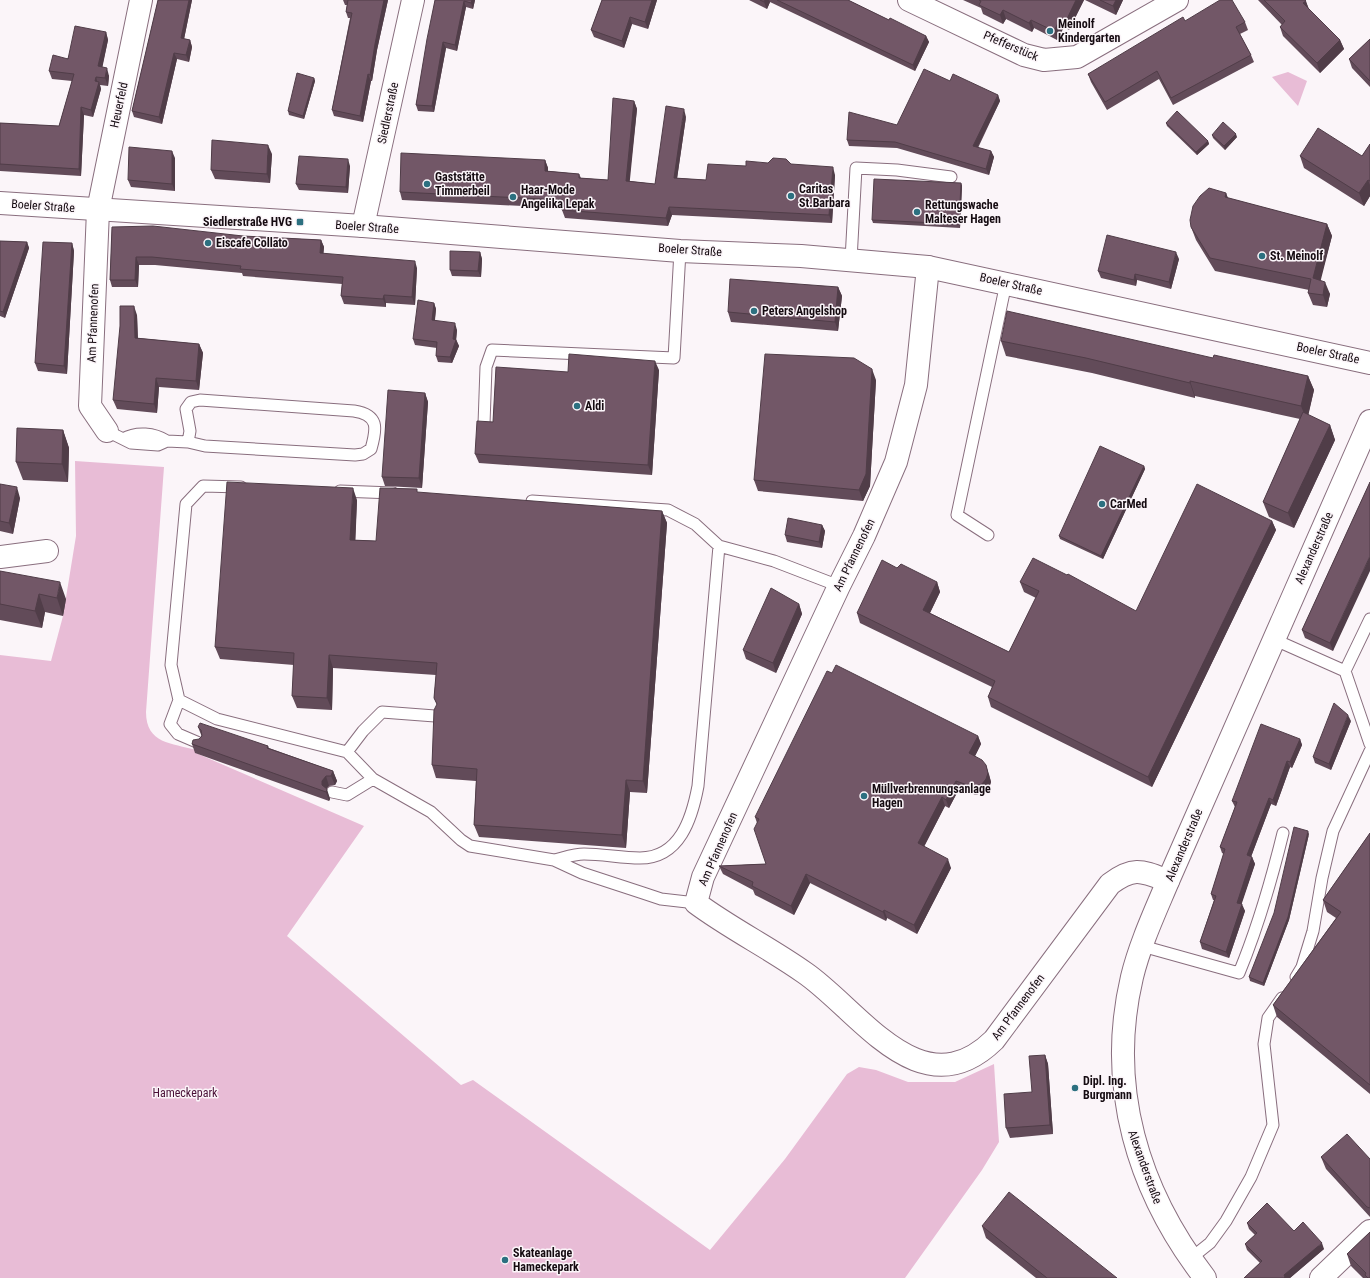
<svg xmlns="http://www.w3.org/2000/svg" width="1370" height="1278" viewBox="0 0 1370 1278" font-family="'Roboto Condensed',sans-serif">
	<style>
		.green { fill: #e8bcd6 }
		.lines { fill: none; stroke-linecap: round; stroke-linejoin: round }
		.service-casing { stroke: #896e7e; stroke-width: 13 }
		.minor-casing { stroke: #896e7e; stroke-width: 24 }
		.tertiary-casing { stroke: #896e7e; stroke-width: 24 }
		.secondary-casing { stroke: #896e7e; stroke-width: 24 }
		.service { stroke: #fff; stroke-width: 11 }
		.minor { stroke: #fff; stroke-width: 22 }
		.tertiary { stroke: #fff; stroke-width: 22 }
		.secondary { stroke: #fff; stroke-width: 22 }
		.wall { fill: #624b59 }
		.shaded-wall { fill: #503d48 }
		.building { fill: #725767; stroke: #503d48 }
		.poi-dot { fill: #2c7080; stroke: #fbf5f9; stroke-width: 1.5 }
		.labels { text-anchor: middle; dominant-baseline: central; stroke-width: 3; stroke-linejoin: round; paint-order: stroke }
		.poi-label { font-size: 12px; font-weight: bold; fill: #150b11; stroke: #fbf5f9; text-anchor: start }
		.street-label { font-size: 12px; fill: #150b11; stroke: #fbf5f9 }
		.park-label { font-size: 12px; fill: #491037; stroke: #fbf5f9 }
	</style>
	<rect width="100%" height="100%" fill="#fbf5f9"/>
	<path class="green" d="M1288,72L1307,81L1298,106L1272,77Z
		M75,461L164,467L146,712C146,744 172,743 196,750V753L364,826L287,936L461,1085L473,1080L710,1250L785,1159L847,1074L859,1067L876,1070L908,1082H955L994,1064L999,1142L982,1170L905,1278H0V655L51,661L63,616L76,536Z"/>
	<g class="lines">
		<g class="service-casing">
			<path id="service" d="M851,260L856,168L897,170L951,177
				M484,424L486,367L492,350L674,358L680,251
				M107,431L131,443L158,445L167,441L188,442L205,446L355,455L363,454L371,449C377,428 379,415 354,411L200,400L191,402L186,409L190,431L188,442
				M123,439C137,431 154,433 167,441
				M241,487L203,486L186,504L171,665L179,700L217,719L347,752L373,779L431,812L461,840L470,846L554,860L582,873L643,893L661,899L696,903
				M340,491L393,493
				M532,501L668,510L695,524L719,546L774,561L839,586
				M988,535L957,515L1006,283
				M1273,639L1345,671L1370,744
				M1345,671L1370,619
				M179,700L170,724L178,734L199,743
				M347,752L363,731L382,712L435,716
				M332,792L347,795L373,779
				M554,860C563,858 574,854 584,854C603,854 621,858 640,858C680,858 692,818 698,786L719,546
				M1142,946L1239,973C1258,927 1271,882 1283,833
				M1296,977L1302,967L1313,931L1322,878L1333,831L1370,751
				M1190,1259L1210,1243L1226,1221L1251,1177L1273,1125L1264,1044L1268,1018L1282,998"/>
		</g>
		<g class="minor-casing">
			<path id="minor" d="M909,0L1024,55L1044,60L1077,57L1177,0
				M363,226L413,0
				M928,267L916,385L896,462L864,536L839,586L703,877L696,903C731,929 770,948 805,973C860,1011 921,1111 994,1040L1110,884C1134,866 1142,871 1168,881
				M107,431L90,406L98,210L141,0
				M0,557L47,551
				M1321,1278L1370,1231"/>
		</g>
		<g class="tertiary-casing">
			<path id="tertiary" d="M0,203L363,226L680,251L801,256L928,267L1370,363"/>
		</g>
		<g class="secondary-casing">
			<path id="secondary" d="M1205,1278C1138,1191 1106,1087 1132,977C1140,944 1155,912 1168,881L1370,421"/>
		</g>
		<use href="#service" class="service"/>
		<use href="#minor" class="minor"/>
		<use href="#tertiary" class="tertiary"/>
		<use href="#secondary" class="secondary"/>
	</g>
	<path class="wall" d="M158,0H192L184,39L190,40L192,47L189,62L177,59L162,124L134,117L132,111Z
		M343,0H388L377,50L372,81H371L363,122L334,116L332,110L350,18H348L346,12L347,5H345Z
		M435,0H475L473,9L466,7L457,51L446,48L434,112L418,111L416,105Z
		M602,0H657L648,29L632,24L624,48L594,37L591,30Z
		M749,0H848L889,20L926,36L929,42L915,71L770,2L767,9Z
		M963,0H1084L1069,30L1064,27L1057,40L1034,28L1032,32L1006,19L1003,24L983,14L981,8Z
		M1085,0H1123L1116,15Z
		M1258,0H1305L1309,9L1340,40L1344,49L1320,73L1283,36L1280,27L1282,25Z
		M1185,21L1245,22L1248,30L1240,34L1251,55L1254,62L1173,105L1159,79L1107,110L1091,82L1088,74Z
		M106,32L108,40L102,67L109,76L108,86L100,85L101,89L93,117L84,115L81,176L0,171V123L59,126L72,81L52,79L49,71Z
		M1370,39V87L1352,68L1349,59Z
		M314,78L315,81L304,119L289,115L288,111Z
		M950,81L998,95L1000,101L978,148L991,151L994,157L989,175L897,148L849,146L847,140L897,125Z
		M634,101L637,109L629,181L655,184L686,117L677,178L706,180L746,166L791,164L835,175L832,223L672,215L668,226L565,218L562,210V208L402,200L400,192L545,160L548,168V171L579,174L581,178L608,180Z
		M1166,123L1208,141L1209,144L1197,155L1167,126Z
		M1212,135L1237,137L1225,150L1213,138Z
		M1370,144V196L1364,206L1304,168L1300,156H1362Z
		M272,154L270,183L215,179L211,170Z
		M175,158V191L131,187L128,180Z
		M350,166L348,193L299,190L296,184Z
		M961,183L962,186L960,228L873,223L872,220Z
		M1226,193L1228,198L1327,224L1332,236L1320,280L1330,294L1327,307L1313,305L1308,293L1309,290L1215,271L1196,240L1191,227Z
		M112,227L243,236L321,240L324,247L323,254L417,268L415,305L386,303V307L344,304L341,296L342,284L243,276L242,273L155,265H139L138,287H112L110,280Z
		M0,241L27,242L29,248L5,318L0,316Z
		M72,243L74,251L67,374L38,371L35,363Z
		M480,252L482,259L481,277L452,276L450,270Z
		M1179,259L1171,289L1137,280L1136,286L1101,278L1098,271Z
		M838,287L842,296L838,331L731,322L728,312Z
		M434,303L436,309L435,320L457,330L456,339L459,346L452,363L438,362L436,356L437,348L415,345L413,339Z
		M137,315L138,338L199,344L203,353L199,390L159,387L157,413L117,409L113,400Z
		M1001,341L1213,358L1308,376L1314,390L1308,415L1330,425L1335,440L1294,528L1269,517L1263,502L1300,419L1195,396V398L1092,373L1006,356Z
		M659,370L652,475L479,463L475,454L493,422L568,372Z
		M876,380L870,486L863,501L758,491L754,480Z
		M425,393L428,402L422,488L385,486L382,477Z
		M63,430L69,448L68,482L23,480L16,462Z
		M1144,466L1145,469L1103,559L1060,539L1059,536Z
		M1370,482L1333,651L1305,638L1302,630Z
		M0,484L20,498L13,534L0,531Z
		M418,493L662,511L667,523L647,793L630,792L626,848L479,837L474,825L476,781L436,778L432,765L437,705L434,698L436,675L333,668L332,710L297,708L292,696L294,665L220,659L215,647L357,500L355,540L376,541Z
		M1272,521L1276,530L1152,787L991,707L988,697L992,687L860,623L857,613L937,582L940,592L930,613L1009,652L1036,598L1024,592L1020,582L1136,611Z
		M822,525L825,531L822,548L787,542L785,535Z
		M0,571L66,599L63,616L45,612L42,628L0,620Z
		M799,604L802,614L776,673L746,659L743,650Z
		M1351,721L1331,770L1315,763L1313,757Z
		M198,727L268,746L269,748L333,771L337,781L335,785L329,786L326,789L330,799L329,801L195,753L192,744L199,739L202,737Z
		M978,736L981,744L975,756L989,774L991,782L989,788L985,792L976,795L959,789L949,808L945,806L924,847L951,868L917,934L887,918L886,921L810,883L794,915L755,895L753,890L723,874L719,866L766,864L757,823L755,817Z
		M1300,739L1302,745L1292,768L1290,767L1276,806L1271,804L1251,857H1252L1255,864L1241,904L1245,911L1229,958L1202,949L1200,942L1214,900H1213L1211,894L1224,854L1222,853L1220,847L1235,807L1232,801Z
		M1370,833V1094L1277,1017L1273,1005L1336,918L1327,912L1323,900Z
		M1309,834L1289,920L1264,986L1250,981L1249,977Z
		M1045,1055L1048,1064L1053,1134L1010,1138L1006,1128L1032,1092Z
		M1321,1157L1370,1159V1217L1326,1169Z
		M1247,1223L1294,1231L1324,1249L1290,1278H1244L1260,1263L1247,1250L1245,1244L1255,1235L1249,1229Z
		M982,1226L1117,1278H1036L986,1238Z
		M1370,1232V1278H1363L1351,1266L1347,1254Z"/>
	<path class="shaded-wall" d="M189,0H192L183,44L181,38Z
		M384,0H388L377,50L372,81L370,75L375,44Z
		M472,0H475L473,9L471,3Z
		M652,0H657L648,29L645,22Z
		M765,0H769L770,2L767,9L764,2Z
		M1076,0H1084L1069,30L1066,21Z
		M1116,0H1123L1116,15L1113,6Z
		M464,1L466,7L457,51L455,45Z
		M1306,1L1309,10L1303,3Z
		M1003,10L1006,19L1003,24L1000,15Z
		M630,17L632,24L624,48L622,41Z
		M1060,19L1064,27L1057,40L1054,31Z
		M1031,20L1034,28L1032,32L1029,23Z
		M106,32L108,40L101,74L98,66Z
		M926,36L929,42L915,71L913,65Z
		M190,40L192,47L189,62L186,55Z
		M1340,40L1344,49L1320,73L1317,63Z
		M443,42L446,48L434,112L432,106Z
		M174,53L177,59L162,124L159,117Z
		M107,68L109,76L108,86L105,78Z
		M368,74L371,81L363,122L360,116Z
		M96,77L98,84L99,82L101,89L93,117L91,110Z
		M314,78L315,81L304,119L303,116Z
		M998,95L1000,101L975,152L973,146Z
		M634,101L637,109L629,189L626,181Z
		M81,107L84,115L81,176L79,169Z
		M684,109L686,117L676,186L674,178Z
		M1236,134L1237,137L1225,150L1224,146Z
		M1208,141L1209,144L1197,155L1196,152Z
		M268,145L272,154L270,183L267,174Z
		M172,151L175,158V191L172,184Z
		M991,151L994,157L989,175L986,169Z
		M348,159L350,166L348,193L346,187Z
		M545,160L548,168V179L545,171Z
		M833,167L835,175L832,223L829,215Z
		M1368,180L1370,185V196L1364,206L1359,193Z
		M961,183L962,186L960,228L959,224Z
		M1226,193L1230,205L1225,197Z
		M669,207L672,215L668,226L666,218Z
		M1327,224L1332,236L1318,291L1313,278Z
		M321,240L324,247L323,261L320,253Z
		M27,242L29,248L5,318L3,312Z
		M72,243L74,251L67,374L64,366Z
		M480,252L482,259L481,277L478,271Z
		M1176,252L1179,259L1171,289L1169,282Z
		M136,257L139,265L138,287L135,280Z
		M415,261L417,268L415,305L412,297Z
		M1135,274L1137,280L1136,286L1134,280Z
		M1325,282L1330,294L1327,307L1323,295Z
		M838,287L842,296L838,331L835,322Z
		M384,295L386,303V307L383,299Z
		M434,303L436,309L434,326L432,320Z
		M134,306L137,315L138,347L135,338Z
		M455,323L457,330L456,342V340L459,346L452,363L450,357Z
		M199,344L203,353L199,390L196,381Z
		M655,361L659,370L652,475L648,465Z
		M872,369L876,380L870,486L863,501L859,490Z
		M1308,376L1314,390L1307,421L1301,406Z
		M156,378L159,387L157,413L154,404Z
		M1190,381L1195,396V398L1190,383Z
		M425,393L428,402L422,488L419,478Z
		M1330,425L1335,440L1294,528L1288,513Z
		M63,430L69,448L68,482L62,464Z
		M1144,466L1145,469L1103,559L1101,556Z
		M17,487L20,498L13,534L9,523Z
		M353,488L357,500L355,552L350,540Z
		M662,511L667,523L647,793L643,781Z
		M1272,521L1276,530L1152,787L1148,777Z
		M822,525L825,531L822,548L819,542Z
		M1370,556V571L1333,651L1330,643Z
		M60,582L66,599L63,616L57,598Z
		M937,582L940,592L927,619L923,610Z
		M39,594L45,612L42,628L35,611Z
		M799,604L802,614L776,673L773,663Z
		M329,655L333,668L332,710L327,698Z
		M1348,715L1351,721L1331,770L1329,764Z
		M978,736L981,744L972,762L969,753Z
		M1300,739L1302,745L1292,768L1290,762Z
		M1287,761L1290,767L1276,806L1273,800Z
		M986,765L991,782L989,788L985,792L982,784Z
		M333,771L337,781L335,785L331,776Z
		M326,776L329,786L325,790L322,785V781Z
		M626,780L630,792L626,848L622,835Z
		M956,781L959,789L949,808L946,800Z
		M327,789L330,799L329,801L326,792Z
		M942,797L945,806L921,852L918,843Z
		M1269,798L1271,804L1249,862L1247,855Z
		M1308,831L1309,834L1289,920L1264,986L1263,983Z
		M1252,857L1255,864L1240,909L1237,903Z
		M948,859L951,868L917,934L914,925Z
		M806,874L810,883L794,915L791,906Z
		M1242,904L1245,911L1229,958L1226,952Z
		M884,910L887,918L886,921L883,912Z
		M1045,1055L1048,1064L1053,1134L1050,1125Z
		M1322,1243L1324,1249L1290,1278H1284V1275Z"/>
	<path class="building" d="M158,0H189L181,38L190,40L186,55L174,53L159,117L132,111Z
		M348,0H384L375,44L370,75L368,74L360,116L332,110L352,13L346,12Z
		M435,0H472L471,3L464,1L455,45L443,42L432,106L416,105L427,39Z
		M602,0H652L645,22L630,17L622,41L591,30Z
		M760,0H765L764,2Z
		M777,0H848L889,20L890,18L926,36L913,65Z
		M979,0H1076L1066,21L1060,19L1054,31L1031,20L1029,23L1003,10L1000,15L979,5L981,1Z
		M1100,0H1116L1113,6Z
		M1220,0H1232L1245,22L1236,27L1251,55L1171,98L1157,71L1105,102L1088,74L1183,17L1185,21Z
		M1264,0H1305L1306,1L1303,3L1340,40L1317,63L1280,27L1285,21Z
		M75,26L106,32L98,66L107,68L105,78L96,77L95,81L99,82L91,110L81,107L79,169L0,164V123L59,126L74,74L49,71L53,55L68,59Z
		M1370,39V81L1349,59Z
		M924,69L950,81L953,74L998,95L973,146L991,151L986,169L895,142L847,140L849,112L897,125Z
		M297,73L314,78L303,116L288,111Z
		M613,98L634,101L626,181L655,184L666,106L684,109L674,178L706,180L708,164L746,166V161L768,163L773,158L786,159L791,164L833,167L829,215L669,207L666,218L562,210L563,200L400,192L401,153L545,160V171L579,174V178L608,180Z
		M1177,111L1208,141L1196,152L1166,123Z
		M1223,122L1236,134L1224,146L1212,135Z
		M1318,128L1362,156L1370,144V181L1368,180L1359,193L1300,156Z
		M212,140L268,145L267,174L211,170Z
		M129,147L172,151V184L128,180Z
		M299,156L348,159L346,187L296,184Z
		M874,179L961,183L959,224L872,220Z
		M1209,188L1226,193L1225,197L1327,224L1313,278L1325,282L1323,295L1308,293L1311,279L1210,258L1191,227L1190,220L1193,206L1200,196Z
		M153,226L243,236L321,240L320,253L415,261L412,297L384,295L383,299L341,296L343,277L240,269L241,266L152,257H136L135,280H110L112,227Z
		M1107,235L1176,252L1169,282L1135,274L1134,280L1098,271Z
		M0,241L27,242L3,312L0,311Z
		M43,242L72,243L64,366L35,363Z
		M450,251L480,252L478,271L450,270Z
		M730,279L838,287L835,322L728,312Z
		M418,300L434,303L432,320L455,323L453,339L456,340L450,357L436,356L437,342L413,339Z
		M120,306H134L135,338L199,344L196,381L156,378L154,404L113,400L120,326Z
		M1007,311L1213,358L1214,355L1308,376L1301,406L1190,381V383L1086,358L1001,341Z
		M569,354L655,361L648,465L475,454L477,421L493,422L496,367L568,372Z
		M765,354L854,358L872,369L866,474L859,490L754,480Z
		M388,390L425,393L419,478L382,477Z
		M1303,412L1330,425L1288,513L1263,502Z
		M17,428L63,430L62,464L16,462Z
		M1100,446L1144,466L1101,556L1059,536Z
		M227,482L353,488L350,540L376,541L380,488L417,489V492L662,511L643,781L626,780L622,835L474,825L477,769L432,765L434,710L437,704L434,698L437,663L329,655L327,698L292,696L294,653L215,647Z
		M1370,482V556L1330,643L1302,630Z
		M0,484L17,487L9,523L0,521Z
		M1197,484L1272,521L1148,777L988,697L995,681L857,613L882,560L897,568L901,564L937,582L923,610L1009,652L1039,591L1020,582L1033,558L1067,575L1068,574L1136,611Z
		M788,518L822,525L819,542L785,535Z
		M0,571L60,582L57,598L39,594L35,611L0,604Z
		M771,588L799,604L773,663L743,650Z
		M836,665L978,736L969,753L982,760L986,765L988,773L986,779L982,784L973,787L956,781L946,800L942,797L918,843L948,859L914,925L884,910L883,912L806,874L791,906L752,886L753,882L719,866L766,864L754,829L759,819L755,817L827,671L832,673Z
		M1334,703L1348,715L1329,764L1313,757Z
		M200,723L268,746L267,748L333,771L331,776H326L322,781V785L327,789L326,792L192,744L193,740L199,739L202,736L201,730L198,727Z
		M1261,724L1300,739L1290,762L1287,761L1273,800L1269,798L1247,855L1252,857L1237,903L1242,904L1226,952L1200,942L1216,896L1211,894L1225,849L1220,847L1237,802L1232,801Z
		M1294,827L1308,831L1288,917L1263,983L1249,977L1274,913Z
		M1370,833V1085L1273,1005L1341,912L1323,900Z
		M1045,1055L1050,1125L1006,1128L1004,1094L1032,1092L1029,1056Z
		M1347,1134L1370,1159V1208L1367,1207L1321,1157Z
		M1009,1192L1117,1278H1047L982,1226Z
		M1267,1203L1294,1231L1303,1222L1322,1243L1284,1275L1285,1277L1284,1278H1244L1262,1261L1245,1244L1257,1233L1247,1223Z
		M1370,1232V1278H1368L1365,1275L1366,1273L1347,1254Z"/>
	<g class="poi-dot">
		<circle cx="1050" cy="31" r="4"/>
		<circle cx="427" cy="184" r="4"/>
		<circle cx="791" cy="196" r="4"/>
		<circle cx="513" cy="197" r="4"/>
		<circle cx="917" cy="212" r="4"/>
		<rect x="296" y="218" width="8" height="8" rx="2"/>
		<circle cx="208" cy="243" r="4"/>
		<circle cx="1262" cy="256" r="4"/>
		<circle cx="754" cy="311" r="4"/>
		<circle cx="577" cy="406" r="4"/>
		<circle cx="1102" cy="504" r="4"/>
		<circle cx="864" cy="796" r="4"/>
		<circle cx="1075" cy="1088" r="4"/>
		<circle cx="505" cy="1260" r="4"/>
	</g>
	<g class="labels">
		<g class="poi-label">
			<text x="1058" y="24">Meinolf<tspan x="1058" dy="14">Kindergarten</tspan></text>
			<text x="435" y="177">Gaststätte<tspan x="435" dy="14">Timmerbeil</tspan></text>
			<text x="799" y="189">Caritas<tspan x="799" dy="14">St.Barbara</tspan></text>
			<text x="521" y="190">Haar-Mode<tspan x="521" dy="14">Angelika Lepak</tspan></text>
			<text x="925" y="205">Rettungswache<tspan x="925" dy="14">Malteser Hagen</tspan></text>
			<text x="292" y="222" text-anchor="end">Siedlerstraße HVG</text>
			<text x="216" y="243">Eiscafe Collato</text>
			<text x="1270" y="256">St. Meinolf</text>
			<text x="762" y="311">Peters Angelshop</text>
			<text x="585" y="406">Aldi</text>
			<text x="1110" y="504">CarMed</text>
			<text x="872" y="789">Müllverbrennungsanlage<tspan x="872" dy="14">Hagen</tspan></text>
			<text x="1083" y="1081">Dipl. Ing.<tspan x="1083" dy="14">Burgmann</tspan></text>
			<text x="513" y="1253">Skateanlage<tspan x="513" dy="14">Hameckepark</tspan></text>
		</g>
		<g class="street-label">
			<text transform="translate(1011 46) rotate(23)">Pfefferstück</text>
			<text transform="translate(119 105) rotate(-78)">Heuerfeld</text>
			<text transform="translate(388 113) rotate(-78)">Siedlerstraße</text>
			<text transform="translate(43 206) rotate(4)">Boeler Straße</text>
			<text transform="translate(367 227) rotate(4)">Boeler Straße</text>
			<text transform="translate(690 250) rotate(4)">Boeler Straße</text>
			<text transform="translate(1011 284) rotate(13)">Boeler Straße</text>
			<text transform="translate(93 323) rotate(-88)">Am Pfannenofen</text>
			<text transform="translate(1328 353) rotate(12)">Boeler Straße</text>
			<text transform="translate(1314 548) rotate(-66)">Alexanderstraße</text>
			<text transform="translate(854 555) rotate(-64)">Am Pfannenofen</text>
			<text transform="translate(1184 845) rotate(-67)">Alexanderstraße</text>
			<text transform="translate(718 849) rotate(-66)">Am Pfannenofen</text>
			<text transform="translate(1018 1007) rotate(-53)">Am Pfannenofen</text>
			<text transform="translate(1145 1167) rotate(70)">Alexanderstraße</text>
		</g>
		<g class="park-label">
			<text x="185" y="1093">Hameckepark</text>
		</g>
	</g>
</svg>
